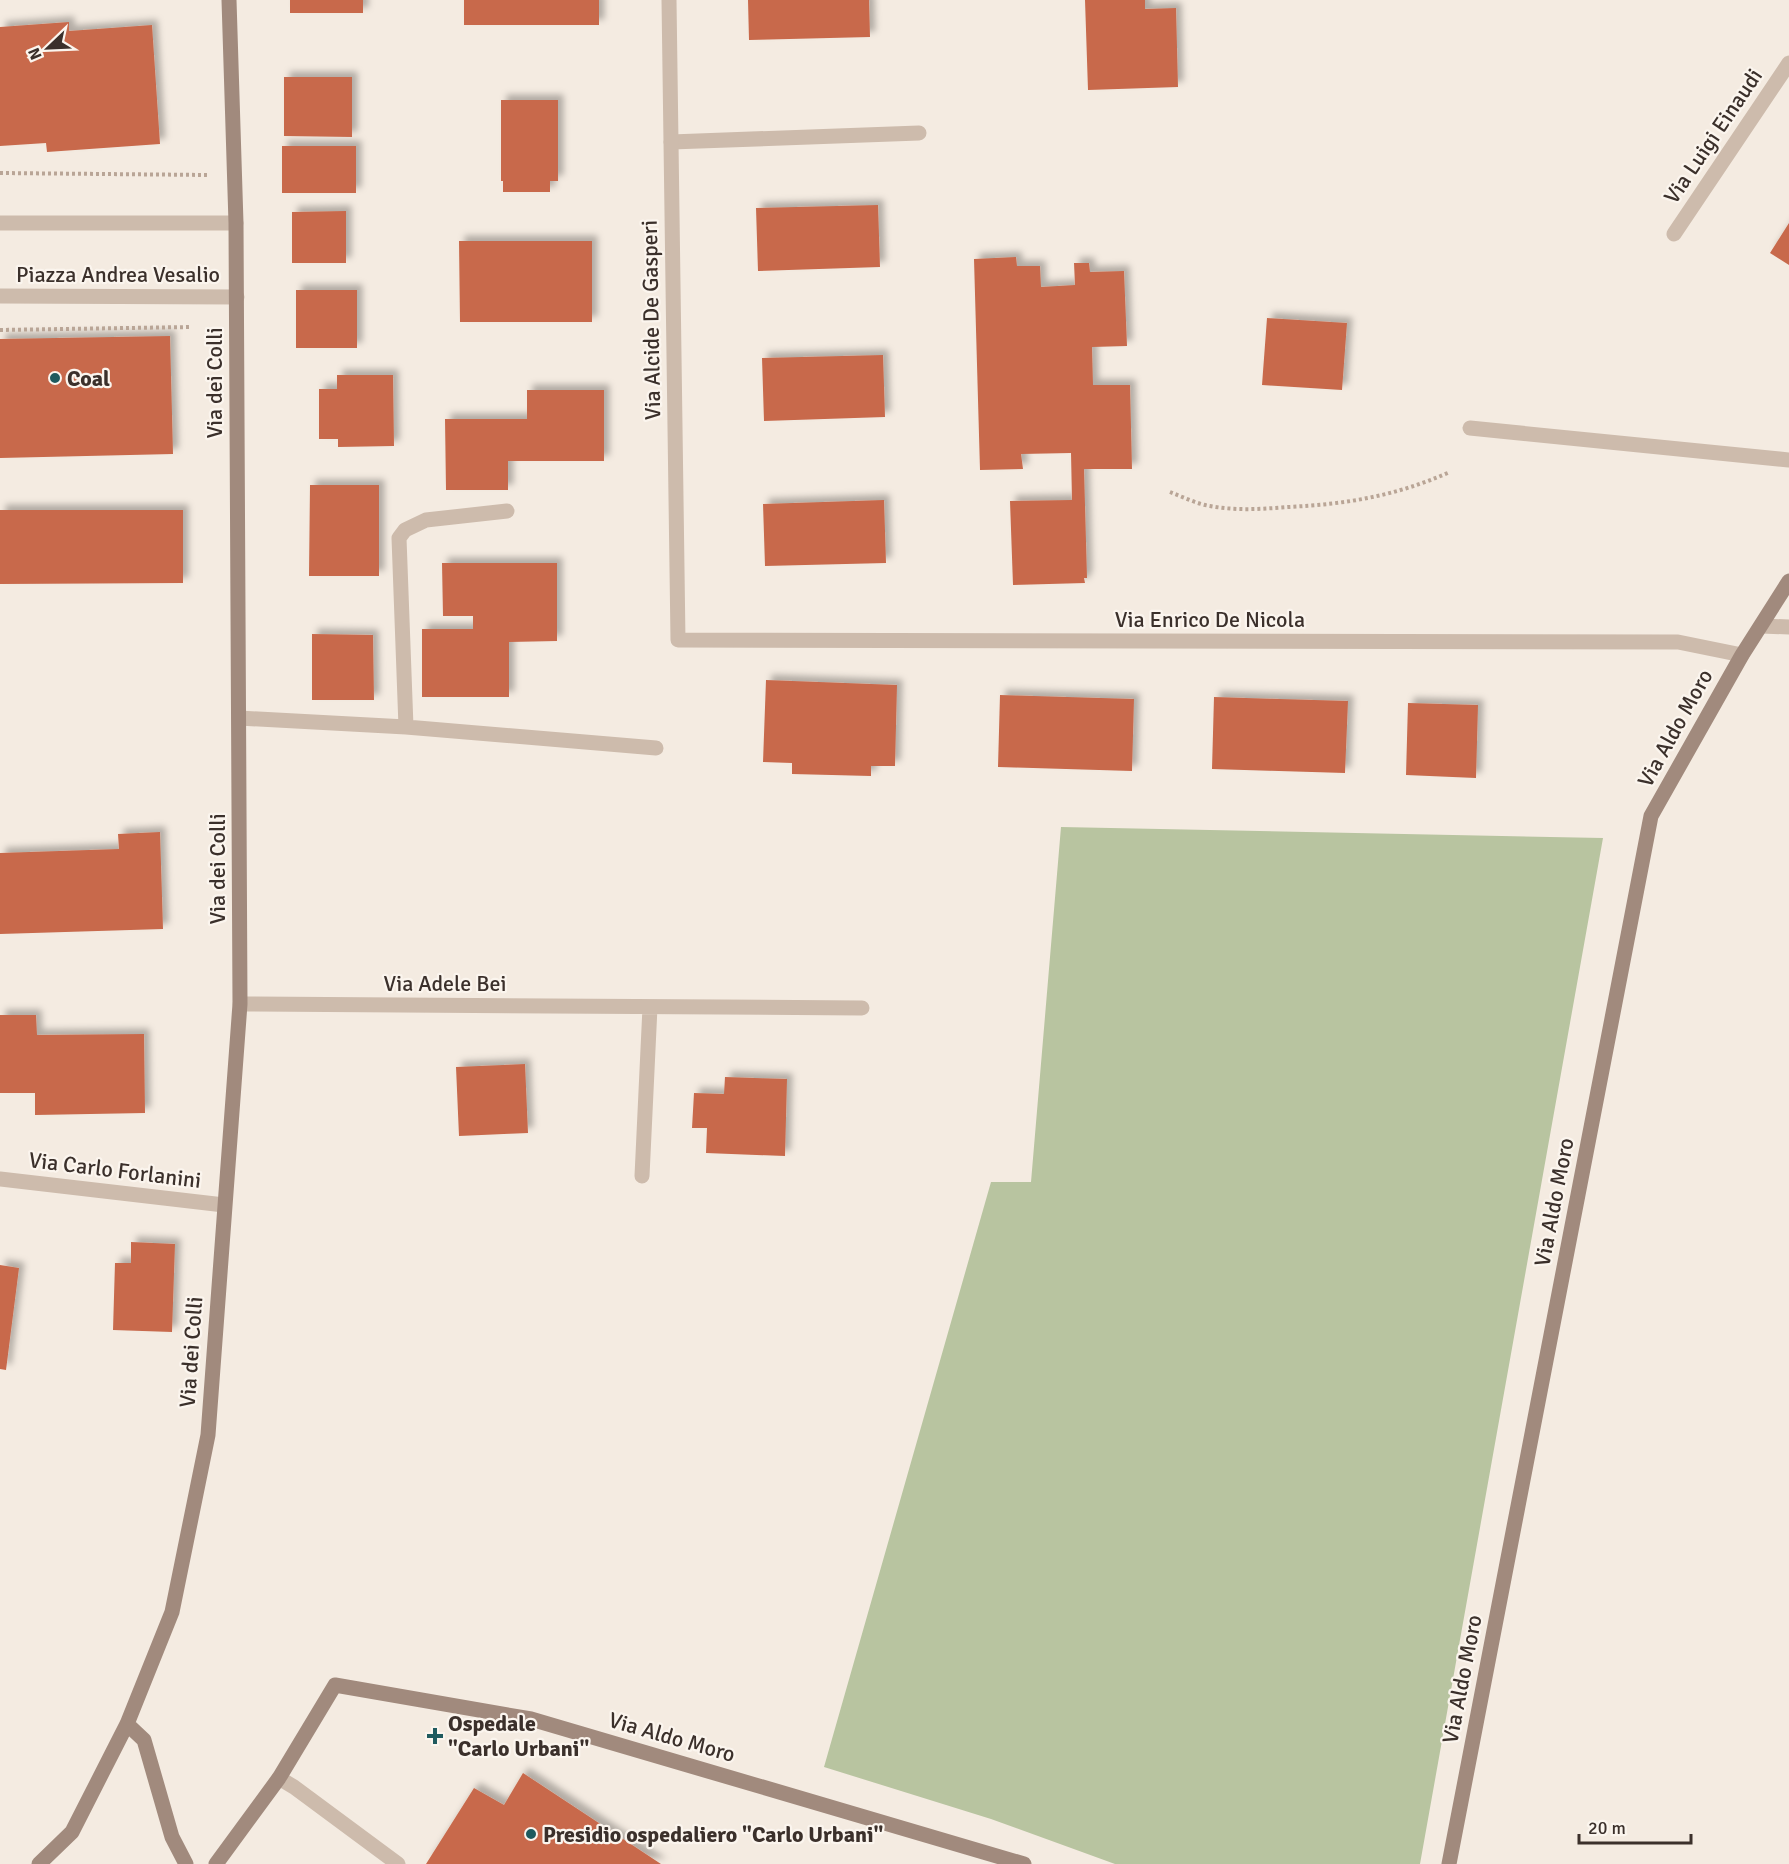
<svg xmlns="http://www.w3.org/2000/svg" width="1789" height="1864" viewBox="0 0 1789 1864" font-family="Signika,sans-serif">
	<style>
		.green { fill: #b8c4a0 }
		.building { fill: #c8694b; filter: url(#shadow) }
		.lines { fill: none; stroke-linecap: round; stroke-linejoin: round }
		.path { stroke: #b9a596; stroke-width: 4; stroke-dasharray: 3 3; stroke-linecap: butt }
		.lane { stroke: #cdbbac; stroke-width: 15 }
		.street { stroke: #cdbbac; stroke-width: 15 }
		.secondary { stroke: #a18a7d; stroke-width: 15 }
		.poi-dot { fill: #1f5a5e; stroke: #fbf5ee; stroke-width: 2 }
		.labels { text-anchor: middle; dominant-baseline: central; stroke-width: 4.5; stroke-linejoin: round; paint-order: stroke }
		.street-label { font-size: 22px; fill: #3b302b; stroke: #fbf5ee }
		.poi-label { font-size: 22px; font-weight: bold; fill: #3b302b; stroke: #fbf5ee; text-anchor: start }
	</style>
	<defs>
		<filter id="shadow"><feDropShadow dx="5.5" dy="-5.5" stdDeviation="3" flood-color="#0004"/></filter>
	</defs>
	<rect width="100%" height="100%" fill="#f4ebe1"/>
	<path class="green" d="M1061,827L1603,838L1420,1864H1115L991,1819L824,1767L991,1182H1031Z"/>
	<path class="building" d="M290,0H363V13H290Z
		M464,0H599V25H464Z
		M748,0H869L870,37L749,40Z
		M1085,0H1145V9L1176,8L1178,87L1088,90Z
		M69,22V31L152,25L160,144L47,152L46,143L0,146V27Z
		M284,77H352V137L284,136Z
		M501,100H558V181H550V192H503V181H501Z
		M282,146H356V193H282Z
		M878,205L880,267L758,271L756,208Z
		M346,211V263H292V212Z
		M1789,223V265L1770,253Z
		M459,241H592V322H460Z
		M1016,257L1017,266H1040L1041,287L1075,285L1074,263H1089L1090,272L1124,271L1127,346L1092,347L1093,385H1130L1132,469H1084L1087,578H1084L1085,583L1013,585L1010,501L1072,500L1071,453L1021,454L1023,469L980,470L974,259Z
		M296,290H357V348H296Z
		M1267,318L1347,323L1342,390L1262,385Z
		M170,336L173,454L0,458V339Z
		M883,355L885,417L764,421L762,358Z
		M337,375H393L394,446L338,447V439H319V389H337Z
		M527,390H604V461H508V490H446L445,419H527Z
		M310,485H379V576H309Z
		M884,500L886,563L765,566L763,504Z
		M0,510H183V583L0,584Z
		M442,563H557V641L509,642V697H422V629H473V616H443Z
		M312,634L373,635L374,700H312Z
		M766,680L897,685L895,766H871V776L792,774V763L763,762Z
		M1000,695L1134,699L1132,771L998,767Z
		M1214,697L1348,701L1345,773L1212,769Z
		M1408,703L1478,705L1476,778L1406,775Z
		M160,832L163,929L0,934V853L119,849L118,834Z
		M0,1015H36L37,1035L144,1034L145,1113L35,1115V1093H0Z
		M525,1064L528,1133L459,1136L456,1067Z
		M725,1077L787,1079L785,1156L706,1153L707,1128H692L694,1093L724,1094Z
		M131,1242L175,1244L172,1332L113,1330L115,1263H131Z
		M0,1265L19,1268L6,1370L0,1369Z
		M523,1773L661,1864H426L474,1788L504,1805Z"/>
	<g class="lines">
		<path class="path" d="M0,173L207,175
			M0,330L191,327
			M1170,492C1183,497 1197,504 1210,506C1236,511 1262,509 1288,507C1348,504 1395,496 1450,472"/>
		<path class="lane" d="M671,142L919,133
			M1470,428L1789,460
			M239,718L406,727L656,748
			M406,727L399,538L405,530L426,520L507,511
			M279,1778L294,1787L398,1864"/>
		<path class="street" d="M669,0L678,640L1678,642L1742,655
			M0,223H236
			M1674,234L1789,63
			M0,296L237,297
			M1761,626L1789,627
			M240,1004L862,1008
			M642,1176L650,1007
			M0,1179L224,1205"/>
		<path class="secondary" d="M127,1724L144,1740L172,1837L186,1864
			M39,1864L72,1832L127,1724L172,1612L208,1435L240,1004L236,223L229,0
			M216,1864L279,1778L335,1685L531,1719L1024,1864
			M1449,1864L1651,816L1742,655L1789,581"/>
	</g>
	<g class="poi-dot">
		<circle cx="55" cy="378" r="6"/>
		<path d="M432 1727h6v6h6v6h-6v6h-6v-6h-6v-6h6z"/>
		<circle cx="531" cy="1834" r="6"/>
	</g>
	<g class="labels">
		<g class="street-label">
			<text transform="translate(1713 136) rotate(-56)">Via Luigi Einaudi</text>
			<text x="118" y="274">Piazza Andrea Vesalio</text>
			<text transform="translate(651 320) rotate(-91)">Via Alcide De Gasperi</text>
			<text transform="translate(214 383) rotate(-90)">Via dei Colli</text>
			<text x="1210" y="619">Via Enrico De Nicola</text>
			<text transform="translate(1675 728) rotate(-61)">Via Aldo Moro</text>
			<text transform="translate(217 869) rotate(-90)">Via dei Colli</text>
			<text x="445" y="983">Via Adele Bei</text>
			<text transform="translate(115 1170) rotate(7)">Via Carlo Forlanini</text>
			<text transform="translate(1554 1202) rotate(-79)">Via Aldo Moro</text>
			<text transform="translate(191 1352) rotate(-86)">Via dei Colli</text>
			<text transform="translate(1462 1679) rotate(-79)">Via Aldo Moro</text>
			<text transform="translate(672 1737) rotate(16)">Via Aldo Moro</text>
		</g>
		<g class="poi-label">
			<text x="67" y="378">Coal</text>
			<text x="448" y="1723">Ospedale<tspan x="448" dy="25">"Carlo Urbani"</tspan></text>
			<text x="543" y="1834">Presidio ospedaliero "Carlo Urbani"</text>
		</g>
	</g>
	<g transform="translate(48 48) rotate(247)" stroke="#fbf5ee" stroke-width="4.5" paint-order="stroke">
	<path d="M0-4.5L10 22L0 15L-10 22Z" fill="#3b302b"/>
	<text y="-9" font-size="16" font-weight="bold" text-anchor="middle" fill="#3b302b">N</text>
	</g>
	<path d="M1579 1834v9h112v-9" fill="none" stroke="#3b302b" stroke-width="3"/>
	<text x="1588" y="1834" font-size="18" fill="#3b302b" stroke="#fbf5ee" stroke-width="4.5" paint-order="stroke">20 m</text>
</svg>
